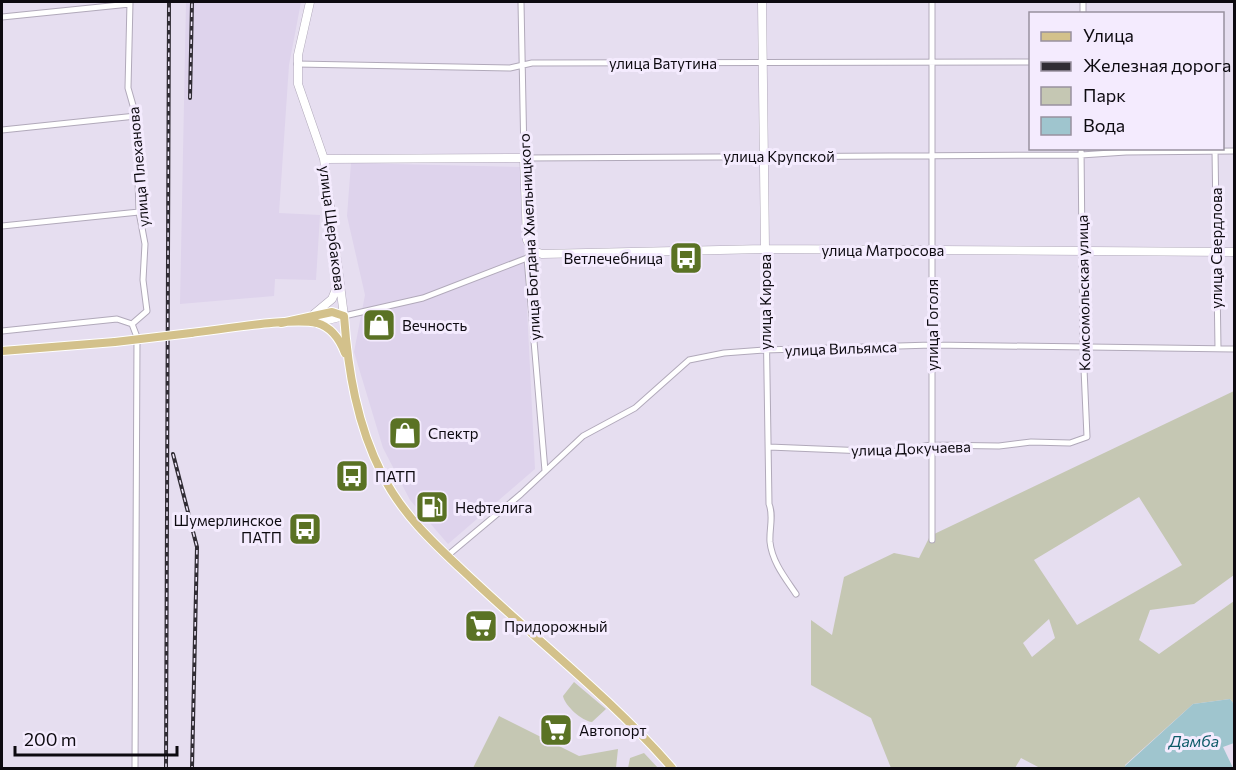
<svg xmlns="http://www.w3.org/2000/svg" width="1236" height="770" viewBox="0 0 1236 770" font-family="Commissioner,sans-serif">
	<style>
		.built { fill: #ded3ec }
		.green { fill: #c5c7b3; fill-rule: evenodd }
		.water { fill: #9fc5ce }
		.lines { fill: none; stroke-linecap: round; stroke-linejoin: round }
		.street-casing { stroke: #b1a9ba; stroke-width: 7 }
		.secondary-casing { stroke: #b1a9ba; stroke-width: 9 }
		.primary-casing { stroke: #fff; stroke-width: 10 }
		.street { stroke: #fff; stroke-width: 5 }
		.secondary { stroke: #fff; stroke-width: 8 }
		.primary { stroke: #d3c18b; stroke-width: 8 }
		.rail-casing { stroke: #302c34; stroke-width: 4 }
		.rail { stroke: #f4ebfe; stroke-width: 1.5; stroke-dasharray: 4.5; stroke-linecap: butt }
		.primary-bridge-casing { stroke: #fff; stroke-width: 10; stroke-linecap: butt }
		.primary-bridge { stroke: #d3c18b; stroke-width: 8 }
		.labels { text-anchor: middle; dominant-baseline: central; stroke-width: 6; stroke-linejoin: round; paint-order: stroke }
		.street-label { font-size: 15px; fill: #0d0a10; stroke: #f4ebfe }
		.poi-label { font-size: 15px; fill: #0d0a10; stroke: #f4ebfe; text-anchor: start }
		.water-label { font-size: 16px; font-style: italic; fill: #0e5b69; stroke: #f4ebfe }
	</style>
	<rect width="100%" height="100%" fill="#e6def0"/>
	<path class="built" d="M186,2H301L289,65L279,213L320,215L316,280L275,279L274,296L180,304Z
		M351,163L520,167L535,469L448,544L410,500L383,448L354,352L365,295L347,216Z"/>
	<path class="green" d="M1234,391V575L1194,604L1150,610L1139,640L1159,654L1234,601V704L1230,699L1193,704L1125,765V768H1040L1021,758L1015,768H891L871,718L811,685V620L832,635L844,577L894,553L919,558L930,536ZM1139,497L1182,565L1077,625L1034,560ZM1049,619L1055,638L1032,657L1023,643Z
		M574,682L606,709L592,722C582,721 565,706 563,696Z
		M499,716L579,756L618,749L616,768H473Z
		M644,753L658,768H628L630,758Z"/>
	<path class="water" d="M1230,699L1234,704V743L1223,747L1233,768H1125V766L1193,704Z"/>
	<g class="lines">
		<g class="street-casing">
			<path id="street" d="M130,2L128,88L136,116L139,212L145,244L143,280L147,311L132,324
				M521,2L524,158L1081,155L1126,152L1234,151
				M1083,14V2
				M2,17L130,4
				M297,64L510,68L532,63L1030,62
				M2,130L136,116
				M1215,150L1218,348
				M2,226L139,212
				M765,249L769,504C774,516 769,529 770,542C772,562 786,579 796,594
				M533,251L527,258L545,471
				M344,316L423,298L527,258
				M132,324L137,337L135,768
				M2,331L117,319L132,324
				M769,447L891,452L931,445L999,446L1031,442L1070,443L1087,437L1083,346L1081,148
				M932,540V2
				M447,556L521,494L583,436L635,408L689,360L724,353L765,350L932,345L1234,349"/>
		</g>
		<g class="secondary-casing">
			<path id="secondary" d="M310,2L298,55V84L324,159L344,316L315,323
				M762,2L765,249
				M324,159L524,158L527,240L533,251L542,254L765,249L1234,252
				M314,314L332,299L339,282"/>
		</g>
		<g class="primary-casing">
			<path id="primary" d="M281,323L332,312L344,316C348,371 357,425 382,474C403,517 440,549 474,581C540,643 613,700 672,768
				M191,333C220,330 291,317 317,323C331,327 340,340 345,353
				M2,351L115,342"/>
		</g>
		<use href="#street" class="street"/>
		<use href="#secondary" class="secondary"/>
		<use href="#primary" class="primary"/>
		<g class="rail-casing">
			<path id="rail" d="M190,98L192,2
				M173,454L197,547L192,768
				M166,768L169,2"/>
		</g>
		<use href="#rail" class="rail"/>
		<g class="primary-bridge-casing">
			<path id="primary-bridge" d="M115,342L191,333"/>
		</g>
		<use href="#primary-bridge" class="primary-bridge"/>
	</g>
	<defs>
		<g id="bus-square" transform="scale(1.725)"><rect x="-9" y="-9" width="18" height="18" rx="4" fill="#5a7224" stroke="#f4ebfe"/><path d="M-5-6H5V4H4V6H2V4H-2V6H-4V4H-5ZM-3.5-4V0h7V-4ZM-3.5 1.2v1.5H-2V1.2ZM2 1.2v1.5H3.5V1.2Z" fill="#fff"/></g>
		<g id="shop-square" transform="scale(1.725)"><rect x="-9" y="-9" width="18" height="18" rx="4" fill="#5a7224" stroke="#f4ebfe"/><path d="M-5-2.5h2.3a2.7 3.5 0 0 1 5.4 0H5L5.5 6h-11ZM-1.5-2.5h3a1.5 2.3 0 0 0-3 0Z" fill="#fff"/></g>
		<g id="fuel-square" transform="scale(1.725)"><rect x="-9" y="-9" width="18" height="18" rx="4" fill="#5a7224" stroke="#f4ebfe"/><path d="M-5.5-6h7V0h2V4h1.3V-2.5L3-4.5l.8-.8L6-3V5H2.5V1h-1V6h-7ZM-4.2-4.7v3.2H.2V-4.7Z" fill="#fff"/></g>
		<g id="supermarket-square" transform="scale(1.725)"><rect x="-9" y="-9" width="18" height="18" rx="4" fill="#5a7224" stroke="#f4ebfe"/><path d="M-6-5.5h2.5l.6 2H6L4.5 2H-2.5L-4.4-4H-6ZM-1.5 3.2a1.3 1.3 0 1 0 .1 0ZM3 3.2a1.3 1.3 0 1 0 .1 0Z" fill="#fff"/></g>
	</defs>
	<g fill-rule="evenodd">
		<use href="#bus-square" x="686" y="258"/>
		<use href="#shop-square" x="379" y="325"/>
		<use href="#shop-square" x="405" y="433"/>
		<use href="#bus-square" x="352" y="476"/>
		<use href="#fuel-square" x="432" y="507"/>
		<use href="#bus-square" x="305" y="529"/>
		<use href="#supermarket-square" x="481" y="626"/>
		<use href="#supermarket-square" x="556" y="730"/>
	</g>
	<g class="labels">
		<g class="street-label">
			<text x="663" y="63">улица Ватутина</text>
			<text x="779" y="156">улица Крупской</text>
			<text transform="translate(138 167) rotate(-95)">улица Плеханова</text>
			<text transform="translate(333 228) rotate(83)">улица Щербакова</text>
			<text transform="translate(529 237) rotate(-93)">улица Богдана Хмельницкого</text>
			<text transform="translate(1216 248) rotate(-90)">улица Свердлова</text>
			<text x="883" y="250">улица Матросова</text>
			<text transform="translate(1083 293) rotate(-91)">Комсомольская улица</text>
			<text transform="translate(765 302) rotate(-90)">улица Кирова</text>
			<text transform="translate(932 325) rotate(-90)">улица Гоголя</text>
			<text transform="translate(841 348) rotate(-2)">улица Вильямса</text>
			<text transform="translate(911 448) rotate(-2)">улица Докучаева</text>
		</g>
		<g class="poi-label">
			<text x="663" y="258" text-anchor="end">Ветлечебница</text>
			<text x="402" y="325">Вечность</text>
			<text x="428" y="433">Спектр</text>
			<text x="375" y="476">ПАТП</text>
			<text x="455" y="507">Нефтелига</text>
			<text x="282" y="520" text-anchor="end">Шумерлинское<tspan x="282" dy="17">ПАТП</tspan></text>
			<text x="504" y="626">Придорожный</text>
			<text x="579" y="730">Автопорт</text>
		</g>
		<g class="water-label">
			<text x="1194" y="740">Дамба</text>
		</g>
	</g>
	<rect width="1236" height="770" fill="none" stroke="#0d0a10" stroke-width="6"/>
	<rect x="1029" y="12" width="195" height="138" fill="#f4ebfe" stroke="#98919f" stroke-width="1.5"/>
	<rect x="1041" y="32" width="30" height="9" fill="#d3c18b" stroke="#98919f" stroke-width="1.5"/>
	<text x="1083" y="42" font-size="18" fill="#0d0a10">Улица</text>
	<rect x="1041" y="62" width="30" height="9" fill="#302c34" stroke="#98919f" stroke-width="1.5"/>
	<text x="1083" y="72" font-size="18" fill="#0d0a10">Железная дорога</text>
	<rect x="1041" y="87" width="30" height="18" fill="#c5c7b3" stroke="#98919f" stroke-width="1.5"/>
	<text x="1083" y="102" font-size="18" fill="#0d0a10">Парк</text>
	<rect x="1041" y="117" width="30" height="18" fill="#9fc5ce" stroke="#98919f" stroke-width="1.5"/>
	<text x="1083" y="132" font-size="18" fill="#0d0a10">Вода</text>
	<path d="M15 746v9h162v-9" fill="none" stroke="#0d0a10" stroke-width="3"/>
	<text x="24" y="746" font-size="18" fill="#0d0a10" stroke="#f4ebfe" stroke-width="4.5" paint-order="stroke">200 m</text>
</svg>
